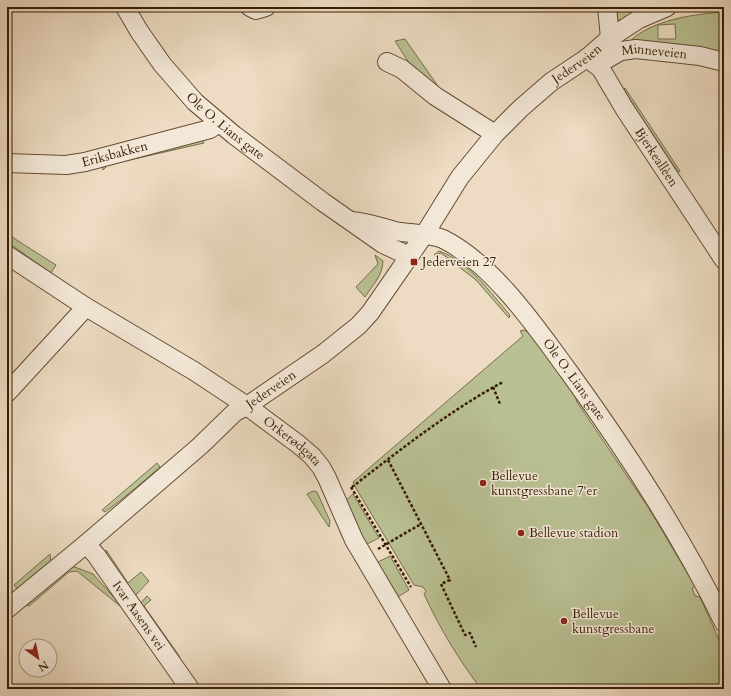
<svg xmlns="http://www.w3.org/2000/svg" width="731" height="696" viewBox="0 0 731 696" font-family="Cardo,serif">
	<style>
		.green { fill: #b9c093; stroke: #786e4a; fill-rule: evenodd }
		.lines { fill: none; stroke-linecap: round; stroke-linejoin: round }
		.minor-casing { stroke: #654d32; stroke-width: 20 }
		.path { stroke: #381d01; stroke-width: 2.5; stroke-dasharray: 3 2; stroke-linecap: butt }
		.minor { stroke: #f3e8d8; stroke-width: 18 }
		.poi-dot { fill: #8f2418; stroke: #f3e8d8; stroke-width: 1.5 }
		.labels { text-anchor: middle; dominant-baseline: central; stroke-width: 3; stroke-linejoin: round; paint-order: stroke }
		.street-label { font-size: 13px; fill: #381d01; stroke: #f3e8d8 }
		.poi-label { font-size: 13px; fill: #381d01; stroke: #f3e8d8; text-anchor: start }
	</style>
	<rect width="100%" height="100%" fill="#eddcc3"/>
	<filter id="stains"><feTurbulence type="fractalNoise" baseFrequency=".005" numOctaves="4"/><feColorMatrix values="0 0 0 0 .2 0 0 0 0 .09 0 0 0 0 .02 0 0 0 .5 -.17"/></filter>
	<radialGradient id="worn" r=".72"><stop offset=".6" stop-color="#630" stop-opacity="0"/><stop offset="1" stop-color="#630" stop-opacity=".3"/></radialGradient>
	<path class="green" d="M612,7H652L620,20H616Z
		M724,12V58L628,43C650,20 694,14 724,12ZM675,24L676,39H658V25Z
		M405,39L447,99L418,77L395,41Z
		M625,88L680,171L678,172L623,90Z
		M201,137L204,143L108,165L103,170L102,165Z
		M7,232L15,239L56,265L51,273L10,244L7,240Z
		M439,251C469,262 490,292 510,315L509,318L476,280L441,253L434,255Z
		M375,255L383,261C383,275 372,286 365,297L356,287L378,264Z
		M524,330L528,332L575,394L577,402L648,507L695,586L692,588L695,596L700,597L724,651V689H481C459,660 439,627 424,594L426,591L423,587L414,585L357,490L353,482L523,336L520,331Z
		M157,463L160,467C142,483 124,498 105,512L102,510Z
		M313,491L317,492L330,521L329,527L307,494Z
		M353,494L379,538L365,545L344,502Z
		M106,550L128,583L141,572L149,581L134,597L106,555Z
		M50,554L51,563L18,590L14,585Z
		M390,556L409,590L396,598L376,563Z
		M72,566L93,574L118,602L120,606L77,571L69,572L29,606L27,605Z
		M147,596L151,600L144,606L180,657L177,658L139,605Z"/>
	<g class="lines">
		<g class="minor-casing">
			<g id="minor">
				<path id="s1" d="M125,7L139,31L162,64L195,102L234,135L323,202L383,244L409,256"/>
				<path d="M250,7L256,10L266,7"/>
				<path d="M607,7L610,38"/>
				<path id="s2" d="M587,58L601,69L624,108L724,260"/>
				<path id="s3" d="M587,58L605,60L621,51L636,49L700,56L724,62"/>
				<path d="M387,62L402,69L435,96L495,134"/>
				<path id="s4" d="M7,163L66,165L85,162L210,129L219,123"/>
				<path id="s5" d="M351,221C367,222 380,227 395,231C410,234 429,233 443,239C493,264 536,327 569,372C627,452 681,534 724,623"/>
				<path id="s6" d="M7,255L86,307L194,371L247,406L298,444L312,456L321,467L327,478L354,540L442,689"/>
				<path d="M7,393L86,307"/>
				<path id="s7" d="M86,544L96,555L190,689"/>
				<path id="s8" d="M7,609L86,544L200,446L235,412L247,406L323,354L358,326L370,313L424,235L460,177L495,134L521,108L551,82L587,58L610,38L639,19L667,7"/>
			</g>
		</g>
		<path class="path" d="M493,387L500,404
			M388,460L450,580L441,584L465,635L470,633L476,647
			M351,487L411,587
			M352,487C400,450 449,411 503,382
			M378,549L421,524"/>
		<use href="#minor" class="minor"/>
	</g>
	<g class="poi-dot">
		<rect x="410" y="258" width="8" height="8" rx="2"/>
		<circle cx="483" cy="483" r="4"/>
		<circle cx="521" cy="533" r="4"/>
		<circle cx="564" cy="621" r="4"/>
	</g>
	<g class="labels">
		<g class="street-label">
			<text stroke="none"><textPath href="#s3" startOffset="70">Minneveien</textPath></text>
			<text stroke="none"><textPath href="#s8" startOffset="796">Jederveien</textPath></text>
			<text stroke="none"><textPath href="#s1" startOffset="157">Ole O. Lians gate</textPath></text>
			<text stroke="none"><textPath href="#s4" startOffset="109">Eriksbakken</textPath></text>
			<text stroke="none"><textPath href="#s2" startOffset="122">Bjerkeallèen</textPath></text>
			<text stroke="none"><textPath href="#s5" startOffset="288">Ole O. Lians gate</textPath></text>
			<text stroke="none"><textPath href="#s8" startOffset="344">Jederveien</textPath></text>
			<text stroke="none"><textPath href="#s6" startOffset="341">Orkerødgata</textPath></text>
			<text stroke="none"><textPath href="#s7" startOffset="89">Ivar Aasens vei</textPath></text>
		</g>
		<g class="poi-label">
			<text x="422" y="262">Jederveien 27</text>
			<text x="491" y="476">Bellevue<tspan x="491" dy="15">kunstgressbane 7'er</tspan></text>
			<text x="529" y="533">Bellevue stadion</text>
			<text x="572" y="614">Bellevue<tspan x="572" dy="15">kunstgressbane</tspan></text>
		</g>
	</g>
	<rect width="731" height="696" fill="none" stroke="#eddcc3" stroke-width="24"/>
	<rect x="8" y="8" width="715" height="680" fill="none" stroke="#381d01" stroke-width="2"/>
	<rect x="12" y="12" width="707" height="672" fill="none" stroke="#381d01"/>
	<g transform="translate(38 658) rotate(147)"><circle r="19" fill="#f3e8d8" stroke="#a89782"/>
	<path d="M0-3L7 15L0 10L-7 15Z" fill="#8f2418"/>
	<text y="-6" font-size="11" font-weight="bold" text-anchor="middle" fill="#381d01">N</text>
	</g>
	<rect width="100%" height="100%" filter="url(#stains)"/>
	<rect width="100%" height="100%" fill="url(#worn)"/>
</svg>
